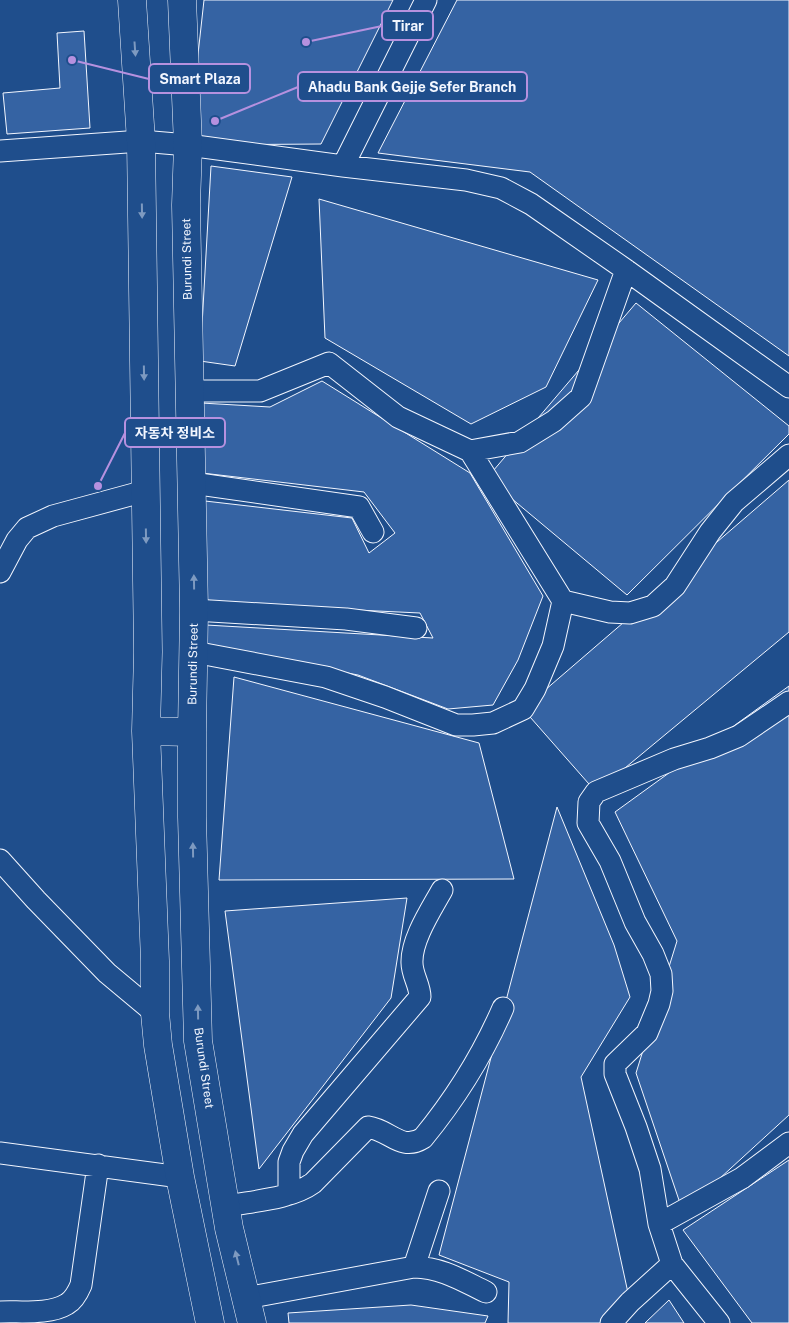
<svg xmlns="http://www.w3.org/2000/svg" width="789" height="1323" viewBox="0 0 789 1323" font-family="'Public Sans','Noto Sans KR',sans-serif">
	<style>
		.building { fill: #3563a3; stroke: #f2f6ff }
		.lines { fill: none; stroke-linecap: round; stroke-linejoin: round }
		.street-casing { stroke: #f2f6ff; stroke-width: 23 }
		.primary-casing { stroke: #f2f6ff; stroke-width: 29 }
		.street { stroke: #1f4e8c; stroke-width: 21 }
		.primary { stroke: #1f4e8c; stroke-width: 28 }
		.oneway { fill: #7e9ac0 }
		.labels { text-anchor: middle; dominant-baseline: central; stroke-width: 4; stroke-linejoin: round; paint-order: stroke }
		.street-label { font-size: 12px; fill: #f2f6ff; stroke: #1f4e8c }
		.leader { fill: none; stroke: #b691df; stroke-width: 2 }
		.callout-dot { fill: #b691df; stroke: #1f4e8c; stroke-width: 2 }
		.callout { fill: #1f4e8c; stroke: #b691df; stroke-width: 2 }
		.callout-label { font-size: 14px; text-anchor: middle; font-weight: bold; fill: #f2f6ff }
	</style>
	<rect width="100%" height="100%" fill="#1f4e8c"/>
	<path class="building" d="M204,0H393L321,144L188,145Z
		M457,0H789V356L530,172L378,153Z
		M84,31L90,128L7,134L3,93L60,88L57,33Z
		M211,166L292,177L235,366L200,361Z
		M319,199L598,280L546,387L471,424L325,338Z
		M636,303L789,426V434L627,595L487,478Z
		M322,381L470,473L543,596L518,660L493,705L448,709L358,675L206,646V625L433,638L420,613L206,603L205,501L352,518L369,553L395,533L364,492L202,473L201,403L270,407Z
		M789,480V632L596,792L523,709Z
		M234,677L479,743L514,879L219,880Z
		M789,686V1115L683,1212L636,1073L677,941L615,812Z
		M557,807L614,945L630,997L581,1077L630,1302L600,1323H508L509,1282L439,1255Z
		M407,898L391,998L259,1169L225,911Z
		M789,1160V1323H752L683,1230Z
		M669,1300L684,1323H645Z
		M411,1305L488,1316L485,1323H289L288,1313Z"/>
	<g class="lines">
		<g class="street-casing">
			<path id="street" d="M0,151L141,141L188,145L343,166L466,180L501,188L531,204L626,270L789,387
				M343,166L426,0
				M189,391H260L329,363L398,417L470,451L563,601L610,612L630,613L653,606L675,586L710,532L734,502L789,455
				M470,451L520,442L554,421L581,397L626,270
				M192,483L359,507L373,532
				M0,572L17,540L27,528L53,516L145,491
				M194,610L346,619L416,628
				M194,652L326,677L385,697L456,725H473L493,723L523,709L535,689L553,646L563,601
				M0,860L36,900L107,973L155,1013
				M0,1153L180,1177
				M289,1194V1162L293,1151L303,1134L420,997C420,985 412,975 412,963C411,940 431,910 442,890
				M227,1206C253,1201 291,1199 313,1183L368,1127C390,1130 401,1152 423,1138C455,1099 483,1054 503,1008
				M659,1224L742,1178L789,1143
				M414,1267L439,1191
				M246,1298L414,1267C443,1268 461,1280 486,1292
				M0,1312C20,1311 49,1315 67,1304C74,1300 78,1292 81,1285L98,1165
				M611,1323L630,1302L672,1264
				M719,1323L672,1264L659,1224L650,1169L636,1127L615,1074V1064L647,1033L659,1004L662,991L661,974L653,954L635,922L610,861L588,823L589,802L596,792L674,759L710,748L739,736L789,702"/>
		</g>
		<g class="primary-casing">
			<path id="primary" d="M132,0L141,141L148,652L146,731L155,961V1013L158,1045L180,1177L210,1323
				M182,0L188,145L186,205L194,610L192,732V817L198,1041L229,1228L252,1323
				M146,731L192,732"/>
		</g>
		<use href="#street" class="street"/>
		<use href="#primary" class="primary"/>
	</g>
	<defs><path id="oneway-solid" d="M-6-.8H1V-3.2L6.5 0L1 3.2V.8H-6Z" transform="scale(1.25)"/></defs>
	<g class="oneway">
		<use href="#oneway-solid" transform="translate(135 49) rotate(86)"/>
		<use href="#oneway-solid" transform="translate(142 211) rotate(89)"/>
		<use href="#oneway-solid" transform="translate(144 373) rotate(89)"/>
		<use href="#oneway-solid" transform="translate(146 536) rotate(89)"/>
		<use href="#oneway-solid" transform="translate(194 582) rotate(-91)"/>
		<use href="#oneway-solid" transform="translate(193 850) rotate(-91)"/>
		<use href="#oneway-solid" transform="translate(198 1012) rotate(-91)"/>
		<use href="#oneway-solid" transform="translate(237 1258) rotate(-104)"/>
	</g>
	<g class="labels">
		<g class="street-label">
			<text transform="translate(187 259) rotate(-91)">Burundi Street</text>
			<text transform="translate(193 664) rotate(-89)">Burundi Street</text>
			<text transform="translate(204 1068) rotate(82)">Burundi Street</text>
		</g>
	</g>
	<path class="leader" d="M306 42L382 26M72 60L149 79M215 121L298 87M98 486L125 433"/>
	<g class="callout-dot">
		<circle cx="306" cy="42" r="5"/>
		<circle cx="72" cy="60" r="5"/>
		<circle cx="215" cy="121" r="5"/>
		<circle cx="98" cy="486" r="5"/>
	</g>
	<g class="callout">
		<rect x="382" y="11" width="51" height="29" rx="5"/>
		<rect x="149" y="64" width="101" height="29" rx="5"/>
		<rect x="298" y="72" width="229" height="29" rx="5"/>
		<rect x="125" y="418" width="100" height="29" rx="5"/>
	</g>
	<g class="callout-label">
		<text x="408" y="31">Tirar</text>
		<text x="200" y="84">Smart Plaza</text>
		<text x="412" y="92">Ahadu Bank Gejje Sefer Branch</text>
		<text x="175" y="438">자동차 정비소</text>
	</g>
</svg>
